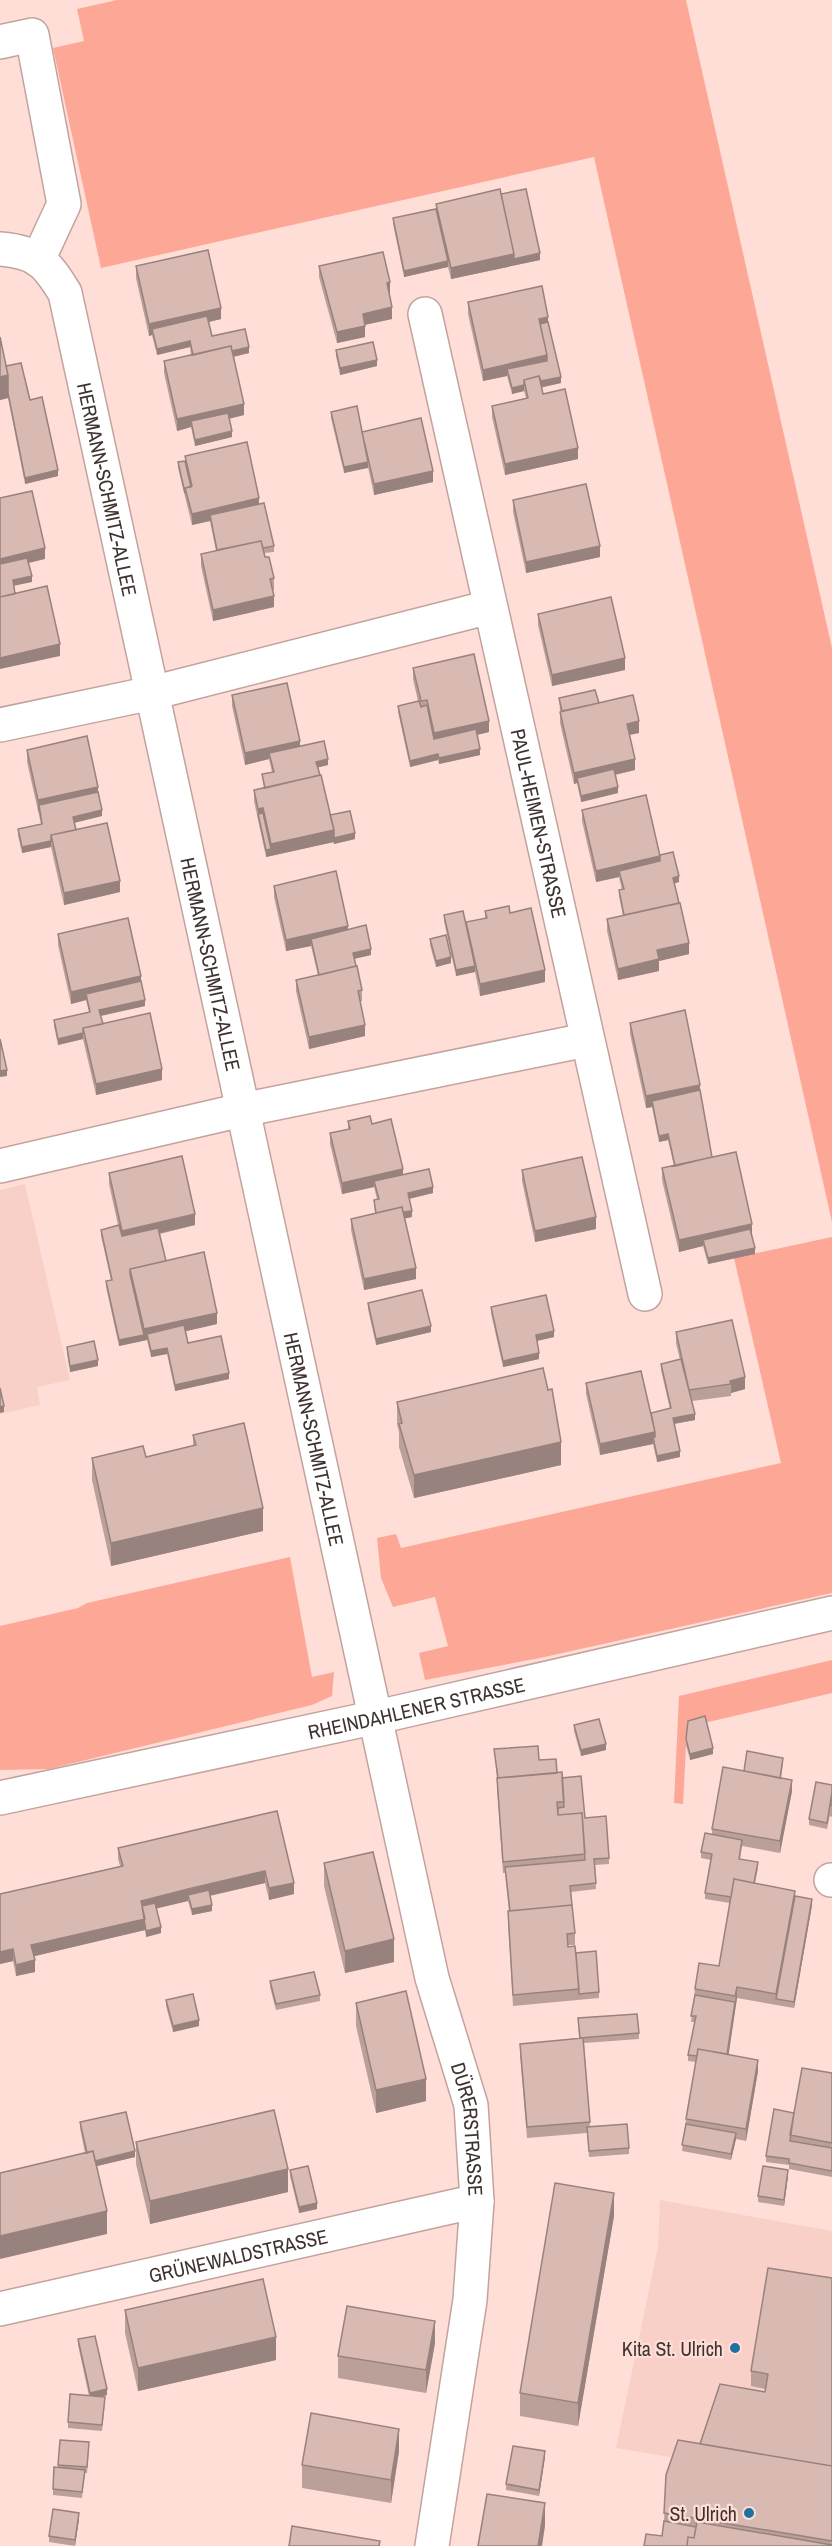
<svg xmlns="http://www.w3.org/2000/svg" width="832" height="2546" viewBox="0 0 832 2546" font-family="'Archivo Narrow',sans-serif">
	<style>
		.built { fill: #f8d0c8 }
		.green { fill: #fda797 }
		.lines { fill: none; stroke-linecap: round; stroke-linejoin: round }
		.minor-casing { stroke: #c2a39d; stroke-width: 36 }
		.major-casing { stroke: #c2a39d; stroke-width: 36 }
		.minor { stroke: #fff; stroke-width: 33 }
		.major { stroke: #fff; stroke-width: 33 }
		.wall { fill: #bba09a }
		.shaded-wall { fill: #98827d }
		.building { fill: #d9bab3; stroke: #98827d; stroke-width: 1.5 }
		.poi-dot { fill: #2071a2; stroke: #feded7; stroke-width: 2 }
		.labels { text-anchor: middle; dominant-baseline: central; stroke-width: 4.5; stroke-linejoin: round; paint-order: stroke }
		.street-label { font-size: 20px; fill: #3f3330; stroke: #feded7 }
		.poi-label { font-size: 20px; fill: #3f3330; stroke: #feded7; text-anchor: end }
	</style>
	<rect width="100%" height="100%" fill="#feded7"/>
	<path class="built" d="M25,1184L70,1380L37,1387L40,1405L0,1414V1190Z
		M660,2200L832,2231V2484L616,2448L658,2247Z"/>
	<path class="green" d="M117,0H686L832,648V1222L594,157L101,268L53,48L84,41L77,9Z
		M832,1237V1593L540,1658L425,1680L419,1653L448,1646L435,1597L393,1607L381,1578L377,1538L396,1534L401,1548L781,1463L734,1258Z
		M290,1557L312,1677L334,1672L332,1696L312,1705L49,1769L0,1770V1626L78,1608L87,1603Z
		M832,1660V1693L687,1727L683,1804L674,1803L679,1696Z"/>
	<g class="lines">
		<g class="minor-casing">
			<g id="minor">
				<path d="M0,42L32,35L64,204L38,260"/>
				<path id="s1" d="M0,249C37,252 46,262 65,293L432,1978L471,2105L477,2201L470,2300L432,2546"/>
				<path id="s2" d="M425,314L645,1294"/>
				<path d="M0,725L152,693L490,607"/>
				<path d="M0,1166L242,1110L586,1040"/>
				<path d="M831,1880H832"/>
				<path id="s3" d="M0,2309L477,2201"/>
			</g>
		</g>
		<g class="major-casing">
			<g id="major">
				<path id="s4" d="M0,1798L377,1717L832,1613"/>
			</g>
		</g>
		<use href="#minor" class="minor"/>
		<use href="#major" class="major"/>
	</g>
	<path class="wall" d="M501,194L540,260L451,279L448,267L404,277L393,224V218L436,209V204Z
		M136,266L221,319L209,322L212,336L249,353L233,357L244,415L229,419L232,437L195,446L191,427L177,431L164,373V361L191,355L190,347L157,355L152,335L149,336L136,278Z
		M319,266L390,294H389L392,319L365,325V337L337,343L319,277Z
		M468,302L548,322L561,383L542,387L543,394L578,459L505,475L492,417V406L526,398L524,391L512,394L507,376L483,381L468,314Z
		M0,337L6,366L30,400L58,476L25,484L8,398L0,400Z
		M336,350L377,366L340,375L336,356Z
		M331,412L362,432L433,482L374,495L368,467L344,473L331,418Z
		M185,456L259,504L274,546V552L264,553L274,578V590H272L274,607L213,621L201,566V554L216,551L210,521L192,525L178,468V462L185,461Z
		M513,500L600,557L526,573L513,512Z
		M538,614L625,670L552,686L538,625Z
		M413,668L489,732L477,735L480,755L439,764L438,760L410,767L398,712V706L418,701L413,679Z
		M232,695L300,746L328,765L318,767L330,815L355,839L334,844L333,842L266,857L254,801V790L264,788L262,774L272,772L269,759L245,765L232,706Z
		M559,698L599,703L639,733L630,735L635,770L615,775L618,793L581,802L577,783L574,784L560,723V711Z
		M27,750L98,793L102,816L74,823L76,830L120,892L64,905L51,847L22,853L18,835V829L41,824L27,762Z
		M582,810L660,855L679,882L674,883L689,954L659,961V971L618,980L607,931V919L623,916L619,896V890H622L619,877L596,882L582,821Z
		M274,886L348,930L371,955L354,959L362,990V1001L360,1002L365,1036L309,1049L296,991V980L318,975L311,946L286,951L274,897Z
		M485,911L510,913L545,982L480,996L475,972L456,976L444,921V915L466,926L485,918Z
		M58,934L141,981L145,1006L101,1016L103,1024L162,1080L96,1095L83,1039L58,1045L54,1026V1020L89,1012L86,1000L71,1004L58,945Z
		M430,939L451,963L436,967L430,945Z
		M630,1023L700,1090L712,1157L752,1235L755,1254L708,1264L703,1246L679,1252L662,1180V1168L674,1166L668,1140L659,1142L652,1107L646,1108L630,1034Z
		M348,1121L372,1124L403,1174L433,1193L409,1199L412,1217L405,1218L416,1279L364,1290L351,1230V1219L375,1213L374,1200L377,1199L374,1187L342,1194L330,1144V1133L348,1129Z
		M522,1170L596,1229L535,1242L522,1181Z
		M109,1173L195,1225L160,1234L166,1261L217,1324L186,1331L188,1343L229,1379L175,1391L167,1354L151,1357L147,1340L119,1346L106,1287V1281L111,1280L101,1236V1230L118,1225L109,1184Z
		M368,1303L431,1332L376,1345L368,1309Z
		M491,1307L554,1337L537,1341L539,1359L503,1367L491,1313Z
		M676,1332L745,1389L731,1393V1396L692,1401L695,1420L674,1424L680,1457L657,1462L653,1444L600,1455L586,1394V1383L651,1413L670,1409L661,1370V1364L680,1360L676,1343Z
		M67,1347L98,1366L70,1372L67,1353Z
		M397,1402L561,1465L414,1498L399,1447V1432L397,1424Z
		M193,1435L263,1531L111,1566L92,1480V1458L146,1457L193,1446Z
		M688,1721L713,1754L690,1760L686,1745Z
		M574,1725L606,1750L581,1756L574,1731Z
		M494,1749L539,1760L562,1778L585,1818L609,1858V1864L595,1865L596,1889L571,1892L575,1933V1945H568V1947L576,1953L599,1992V1998L513,2006L508,1922V1911H509L505,1873H503L497,1789V1778Z
		M783,1764L781,1778L792,1791L780,1853L742,1846L740,1859L758,1868L755,1883L795,1896L812,1905L794,2008L737,1998L728,2055L758,2071L746,2141L736,2139L731,2160L682,2151L686,2119L696,2062L688,2061V2055L695,2022H691L695,1989L719,1966L730,1903L705,1899V1893L711,1860L701,1858V1852L712,1834V1829L744,1771Z
		M832,1785V1817L830,1816V1815L827,1829L809,1825V1819Z
		M277,1811L294,1894L269,1900L265,1883L210,1896L212,1911L192,1915L188,1901L156,1908L161,1933L146,1937L145,1929V1930L34,1956L35,1972L16,1976L13,1961L0,1964V1894L120,1866L118,1859V1848Z
		M324,1863L394,1962L345,1973L324,1886Z
		M270,1981L320,1995V2001L276,2010L270,1987Z
		M166,2000L199,2026L173,2032L166,2006Z
		M356,2003L426,2101L376,2113L356,2026Z
		M578,2018L639,2033V2039L584,2043L590,2127L629,2148V2154L589,2157L587,2133L527,2138L520,2055V2044L579,2038Z
		M832,2073V2177L789,2169V2165L766,2162V2156L794,2113Z
		M80,2122L135,2157L96,2166L107,2234L85,2153L80,2128Z
		M136,2142L288,2192L150,2224L136,2164Z
		M290,2170L317,2209L299,2213L290,2176Z
		M788,2176L784,2206L758,2202V2196Z
		M614,2216L578,2426L520,2416V2393Z
		M832,2278V2546L662,2536L664,2521L666,2475L700,2444L765,2392V2389L751,2386V2371Z
		M125,2310L276,2360L138,2391L125,2333Z
		M78,2339L107,2395L100,2397L105,2403L102,2431L68,2428V2422L89,2396L78,2345Z
		M435,2343L426,2393L338,2378V2356Z
		M60,2440L89,2448L87,2473H85L82,2498L53,2495V2489L58,2468Z
		M399,2451L391,2503L302,2488V2465Z
		M545,2457L539,2496L506,2490V2484Z
		M79,2519L75,2546L49,2542V2536Z"/>
	<path class="shaded-wall" d="M540,253V260L451,279V268L514,254Z
		M448,261V267L404,277V271Z
		M390,282V294H387V283Z
		M392,307V319L363,325V314Z
		M221,308V319L154,335L152,329V335L149,336V324Z
		M548,317V328L539,324V319Z
		M365,326V337L337,343V332Z
		M190,341V347L157,355V349Z
		M249,347V353L194,366V360Z
		M547,355V367L507,369V376L483,381V370Z
		M377,360V366L340,375V368Z
		M8,375V398L0,400V377Z
		M561,377V383L526,391L525,385Z
		M524,385V391L512,394V388Z
		M244,404V415L192,427L191,421V427L177,431V419Z
		M232,431V437L195,446V440Z
		M578,448V459L505,475V464Z
		M368,462V468L344,473V467Z
		M58,470V476L25,484V478Z
		M433,471V482L374,495V484Z
		M259,498V510L210,515V521L192,525V514Z
		M600,546V557L526,573V562Z
		M45,548V559L0,570V559Z
		M32,576V582L13,586V580Z
		M274,596V607L213,621V610Z
		M60,644V656L0,669V658Z
		M625,658V670L552,686V675Z
		M489,721V732L434,745V733Z
		M639,721V733L627,735V724Z
		M300,741V752L269,753V759L245,765V753Z
		M480,749V755L439,764V758Z
		M438,754V760L410,767V761Z
		M328,759V765L316,768V762Z
		M635,759V770L578,783L577,778V783L574,784V773Z
		M98,787V798L39,805V811L38,812V800Z
		M618,787V793L581,802V796Z
		M263,808V819L258,815V809Z
		M102,810V816L73,823V817Z
		M334,830V842L266,857V850L271,849V844Z
		M355,833V839L334,844V838Z
		M51,841V847L22,853V847Z
		M660,856V867L619,871V877L596,882V871Z
		M679,876V882L673,884V878Z
		M120,881V892L64,905V893Z
		M348,926V937L311,939V946L286,951V940Z
		M689,943V954L659,961V971L618,980V969L657,950Z
		M371,949V955L353,959V953Z
		M451,957V963L436,967V961Z
		M475,966V972L456,976V970Z
		M545,970V982L480,996V984Z
		M141,976V987L86,994V1000L71,1004V992Z
		M145,1000V1006L99,1016V1010Z
		M365,1025V1036L309,1049V1037Z
		M83,1033V1039L58,1045V1039Z
		M162,1069V1080L96,1095V1084Z
		M7,1070V1076L0,1077V1071Z
		M700,1085V1096L652,1101V1107L646,1108V1096Z
		M668,1134V1140L659,1142V1136Z
		M403,1169V1180L374,1181V1187L342,1194V1183Z
		M433,1187V1193L408,1199V1193Z
		M412,1211V1217L378,1224V1218Z
		M195,1214V1225L122,1242V1231Z
		M596,1217V1229L535,1242V1231Z
		M752,1224V1235L704,1246L703,1240V1246L679,1252V1240Z
		M755,1248V1254L708,1264V1258Z
		M416,1268V1279L364,1290V1279Z
		M217,1313V1324L148,1340L147,1334V1340L119,1346V1340L144,1335V1329Z
		M431,1326V1332L376,1345V1339Z
		M554,1331V1337L536,1341V1335Z
		M167,1348V1354L151,1357V1351Z
		M539,1353V1359L503,1367V1361Z
		M98,1360V1366L70,1372V1366Z
		M229,1373V1379L175,1391V1385Z
		M745,1377V1389L731,1393V1384L730,1381Z
		M4,1406V1412L0,1413V1407Z
		M695,1414V1420L673,1424V1418Z
		M655,1432V1443L653,1437V1444L600,1455V1444Z
		M561,1442V1465L414,1498V1475Z
		M680,1451V1457L657,1462V1456Z
		M263,1508V1531L111,1566V1543Z
		M606,1744V1750L581,1756V1750Z
		M713,1748V1754L690,1760V1754Z
		M792,1780V1791L780,1853V1841Z
		M265,1871V1883L190,1900L188,1895V1901L142,1912L141,1901Z
		M294,1883V1894L269,1900V1888Z
		M812,1899V1905L794,2008V2002Z
		M212,1905V1911L192,1915V1909Z
		M145,1919V1930L31,1957V1945Z
		M161,1927V1933L146,1937V1931Z
		M394,1939V1962L345,1973V1951Z
		M13,1949V1961L0,1964V1952Z
		M35,1960V1972L16,1976V1965Z
		M737,1987V1998L727,2066V2059Z
		M199,2020V2026L173,2032V2026Z
		M758,2060V2071L746,2141V2129Z
		M426,2079V2101L376,2113V2090Z
		M736,2133V2139L731,2160V2154Z
		M135,2151V2157L89,2168V2162Z
		M288,2169V2192L150,2224V2201Z
		M788,2170V2176L784,2206V2200Z
		M614,2193V2216L578,2426V2403Z
		M317,2203V2209L299,2213V2207Z
		M107,2211V2234L0,2259V2236Z
		M435,2321V2343L426,2393V2370Z
		M276,2337V2360L138,2391V2368Z
		M107,2389V2395L90,2399V2393Z
		M399,2429V2451L391,2503V2480Z
		M545,2451V2457L539,2496V2490Z
		M545,2503V2526L542,2546H538Z
		M79,2513V2519L75,2546V2540Z"/>
	<path class="building" d="M500,189L514,254L451,268L436,204Z
		M526,189L540,253L514,259V254L501,194Z
		M436,209L448,261L404,271L393,218Z
		M208,250L221,308L149,324L136,266Z
		M383,252L390,282L387,283L392,307L363,314L365,326L337,332L319,266Z
		M542,286L548,317L539,319L547,355L483,370L468,302Z
		M207,316L212,336L245,329L249,347L232,351L231,346L193,355L190,341L157,349L152,329Z
		M548,322L561,377L541,381L539,376L524,380V385L512,388L507,369L547,361V355L540,324Z
		M0,337L8,375L0,377Z
		M373,342L377,360L340,368L336,350Z
		M231,346L244,404L177,419L164,361Z
		M21,363L30,400L42,397L58,470L25,478L8,393V375L6,366Z
		M539,376L543,394L565,389L578,448L505,464L492,406L528,398L524,380Z
		M357,406L368,462L344,467L331,412Z
		M228,413L232,431L195,440L191,421Z
		M421,418L433,471L374,484L362,432Z
		M247,442L259,498L192,514L185,488L192,486L185,456Z
		M185,461L191,487L185,488V493L178,462Z
		M586,484L600,546L526,562L513,500Z
		M32,491L45,548L0,559V498Z
		M264,503L274,546L263,548L261,541L217,550L210,515Z
		M261,541L265,557H269L274,578L270,579L274,596L213,610L201,554Z
		M27,558L32,576L13,580L15,594L0,597V564Z
		M47,586L60,644L0,658V597Z
		M611,597L625,658L552,675L538,614Z
		M474,654L489,721L434,733L427,700L421,701L413,668Z
		M287,683L300,741L245,753L232,695Z
		M595,690L599,703L562,711L559,698Z
		M633,695L639,721L627,724L635,759L574,773L560,712Z
		M419,701L421,707L427,705L434,739L476,729L480,749L439,758L438,754L410,761L398,706Z
		M87,736L98,787L38,800L27,750Z
		M324,741L328,759L316,762L320,775L265,788L262,774L274,772L269,753Z
		M614,769L618,787L581,796L577,778Z
		M321,775L334,830L271,844L263,808L258,809L254,790Z
		M98,792L102,810L73,817L76,830L51,835V841L22,847L18,829L42,824L39,805Z
		M646,795L660,856L596,871L582,810Z
		M350,811L355,833L334,838V830L330,815Z
		M263,813L271,849L266,850L258,814Z
		M107,823L120,881L64,893L51,835Z
		M673,852L679,876L673,878L679,903L624,915L619,890L624,889L619,871L660,861V855Z
		M336,871L348,926L286,940L274,886Z
		M680,903L689,943L657,950L659,959L618,969L607,919Z
		M509,906L510,913L531,908L545,970L480,984L466,922L487,918L485,911Z
		M463,911L475,966L456,970L444,915Z
		M128,918L141,976L71,992L58,934Z
		M366,925L371,949L353,953L356,966L319,975L311,939Z
		M446,935L451,957L436,961L430,939Z
		M357,966L362,990L358,991L365,1025L309,1037L296,980Z
		M141,981L145,1000L99,1010L103,1024L83,1028V1033L58,1039L54,1020L90,1012L86,994Z
		M685,1010L700,1085L646,1096L630,1023Z
		M150,1013L162,1069L96,1084L83,1028Z
		M0,1039L7,1070L0,1071Z
		M700,1090L712,1157L675,1166L668,1134L659,1136L652,1101Z
		M370,1116L372,1124L391,1119L403,1169L342,1183L330,1133L350,1129L348,1121Z
		M736,1152L752,1224L679,1240L662,1168Z
		M182,1156L195,1214L122,1231L109,1173Z
		M582,1157L596,1217L535,1231L522,1170Z
		M429,1169L433,1187L408,1193L412,1211L403,1212L402,1207L376,1213L374,1200L379,1199L374,1181Z
		M402,1207L416,1268L364,1279L351,1219Z
		M119,1225L122,1236L158,1228L166,1261L130,1269V1274L144,1335L119,1340L106,1281L112,1280L101,1230Z
		M750,1229L755,1248L708,1258L703,1240Z
		M204,1252L217,1313L144,1329L130,1269Z
		M422,1290L431,1326L376,1339L368,1303Z
		M546,1295L554,1331L536,1335L539,1353L503,1361L491,1307Z
		M732,1320L745,1377L730,1381L731,1384L689,1390L676,1332Z
		M184,1325L188,1343L221,1336L229,1373L175,1385L167,1348L151,1351L147,1334Z
		M94,1341L98,1360L70,1366L67,1347Z
		M681,1359L695,1414L673,1418L680,1451L657,1456L653,1437H655V1432L651,1413L671,1408L661,1364Z
		M543,1368L548,1390L552,1389L561,1442L414,1475L399,1424L402,1423L397,1402Z
		M641,1371L655,1432L600,1444L586,1383Z
		M0,1388L4,1406L0,1407Z
		M244,1423L263,1508L111,1543L92,1458L143,1446L146,1457L196,1445L193,1435Z
		M705,1716L713,1748L690,1754L686,1739L688,1721Z
		M599,1719L606,1744L581,1750L574,1725Z
		M538,1746L539,1760L556,1759L557,1773L498,1778L494,1749Z
		M747,1751L783,1758L780,1778L744,1771Z
		M723,1767L792,1780L780,1841L712,1829Z
		M562,1772L564,1802H557L558,1815L582,1813L585,1854L503,1862L497,1778Z
		M581,1776L585,1818L606,1816L609,1858L594,1859L596,1883L570,1886L572,1905L510,1911L505,1867L585,1860L582,1813L558,1815V1808L564,1807L562,1778Z
		M816,1782L832,1785V1792L827,1823L809,1819Z
		M832,1792V1805H830Z
		M277,1811L294,1883L269,1888L265,1871L188,1889L141,1901L145,1919L31,1945L35,1960L16,1965L13,1949L0,1952V1894L123,1866L118,1848Z
		M705,1833L742,1840L739,1859L758,1862L754,1883L734,1879L731,1897L705,1893L712,1854L701,1852Z
		M373,1852L394,1939L345,1951L324,1863Z
		M734,1879L795,1891L776,1994L737,1987L735,1996L695,1989L699,1963L719,1966Z
		M209,1890L212,1905L192,1909L188,1895Z
		M795,1896L812,1899L794,2002L776,1999Z
		M155,1903L161,1927L146,1931L142,1906Z
		M572,1905L575,1933L567,1934L568,1947L575,1946L579,1989L513,1995L508,1911Z
		M596,1951L599,1992L579,1994L576,1953Z
		M314,1972L320,1995L276,2004L270,1981Z
		M406,1991L426,2079L376,2090L356,2003Z
		M193,1994L199,2020L173,2026L166,2000Z
		M695,1995L735,2002L727,2054L698,2049L697,2056L688,2055L696,2016H691Z
		M637,2014L639,2033L580,2038L578,2018Z
		M583,2038L590,2122L527,2127L520,2044Z
		M698,2049L758,2060L746,2129L686,2119Z
		M802,2068L832,2073V2143L790,2135Z
		M774,2109L794,2113L790,2141L832,2148V2171L789,2163V2159L766,2156Z
		M274,2110L288,2169L150,2201L136,2142Z
		M126,2112L135,2151L95,2161L93,2151L87,2153L80,2122Z
		M627,2124L629,2148L589,2151L587,2127Z
		M686,2124L736,2133L731,2154L682,2145Z
		M93,2151L107,2211L0,2236V2173Z
		M308,2166L317,2203L299,2207L290,2170Z
		M763,2166L788,2170L784,2200L758,2196Z
		M555,2183L614,2193L578,2403L520,2393Z
		M768,2268L832,2278V2466L700,2444L720,2384L765,2392L768,2374L751,2371Z
		M263,2279L276,2337L138,2368L125,2310Z
		M347,2306L435,2321L426,2370L338,2356Z
		M95,2336L107,2389L90,2393L78,2339Z
		M70,2394L105,2397L102,2425L68,2422Z
		M311,2413L399,2429L391,2480L302,2465Z
		M60,2440L89,2442L87,2467L58,2465Z
		M678,2440L832,2466V2541L664,2513L666,2475Z
		M513,2446L545,2451L539,2490L506,2484Z
		M54,2467L85,2470L82,2492L53,2489Z
		M487,2494L545,2503L538,2546H478Z
		M53,2509L79,2513L75,2540L49,2536Z
		M664,2521L696,2527L694,2538L688,2537L687,2546H644L646,2534L662,2536Z
		M697,2522L832,2545V2546H687L688,2537L694,2538Z
		M292,2526L380,2541L379,2546H289Z"/>
	<g class="poi-dot">
		<circle cx="735" cy="2348" r="6"/>
		<circle cx="749" cy="2513" r="6"/>
	</g>
	<g class="labels">
		<g class="street-label">
			<text stroke="none"><textPath href="#s1" startOffset="284">HERMANN-SCHMITZ-ALLEE</textPath></text>
			<text stroke="none"><textPath href="#s2" startOffset="522">PAUL-HEIMEN-STRASSE</textPath></text>
			<text stroke="none"><textPath href="#s1" startOffset="770">HERMANN-SCHMITZ-ALLEE</textPath></text>
			<text stroke="none"><textPath href="#s1" startOffset="1256">HERMANN-SCHMITZ-ALLEE</textPath></text>
			<text stroke="none"><textPath href="#s4" startOffset="426">RHEINDAHLENER STRASSE</textPath></text>
			<text stroke="none"><textPath href="#s1" startOffset="1964">DÜRERSTRASSE</textPath></text>
			<text stroke="none"><textPath href="#s3" startOffset="244">GRÜNEWALDSTRASSE</textPath></text>
		</g>
		<g class="poi-label">
			<text x="723" y="2348">Kita St. Ulrich</text>
			<text x="737" y="2513">St. Ulrich</text>
		</g>
	</g>
</svg>
